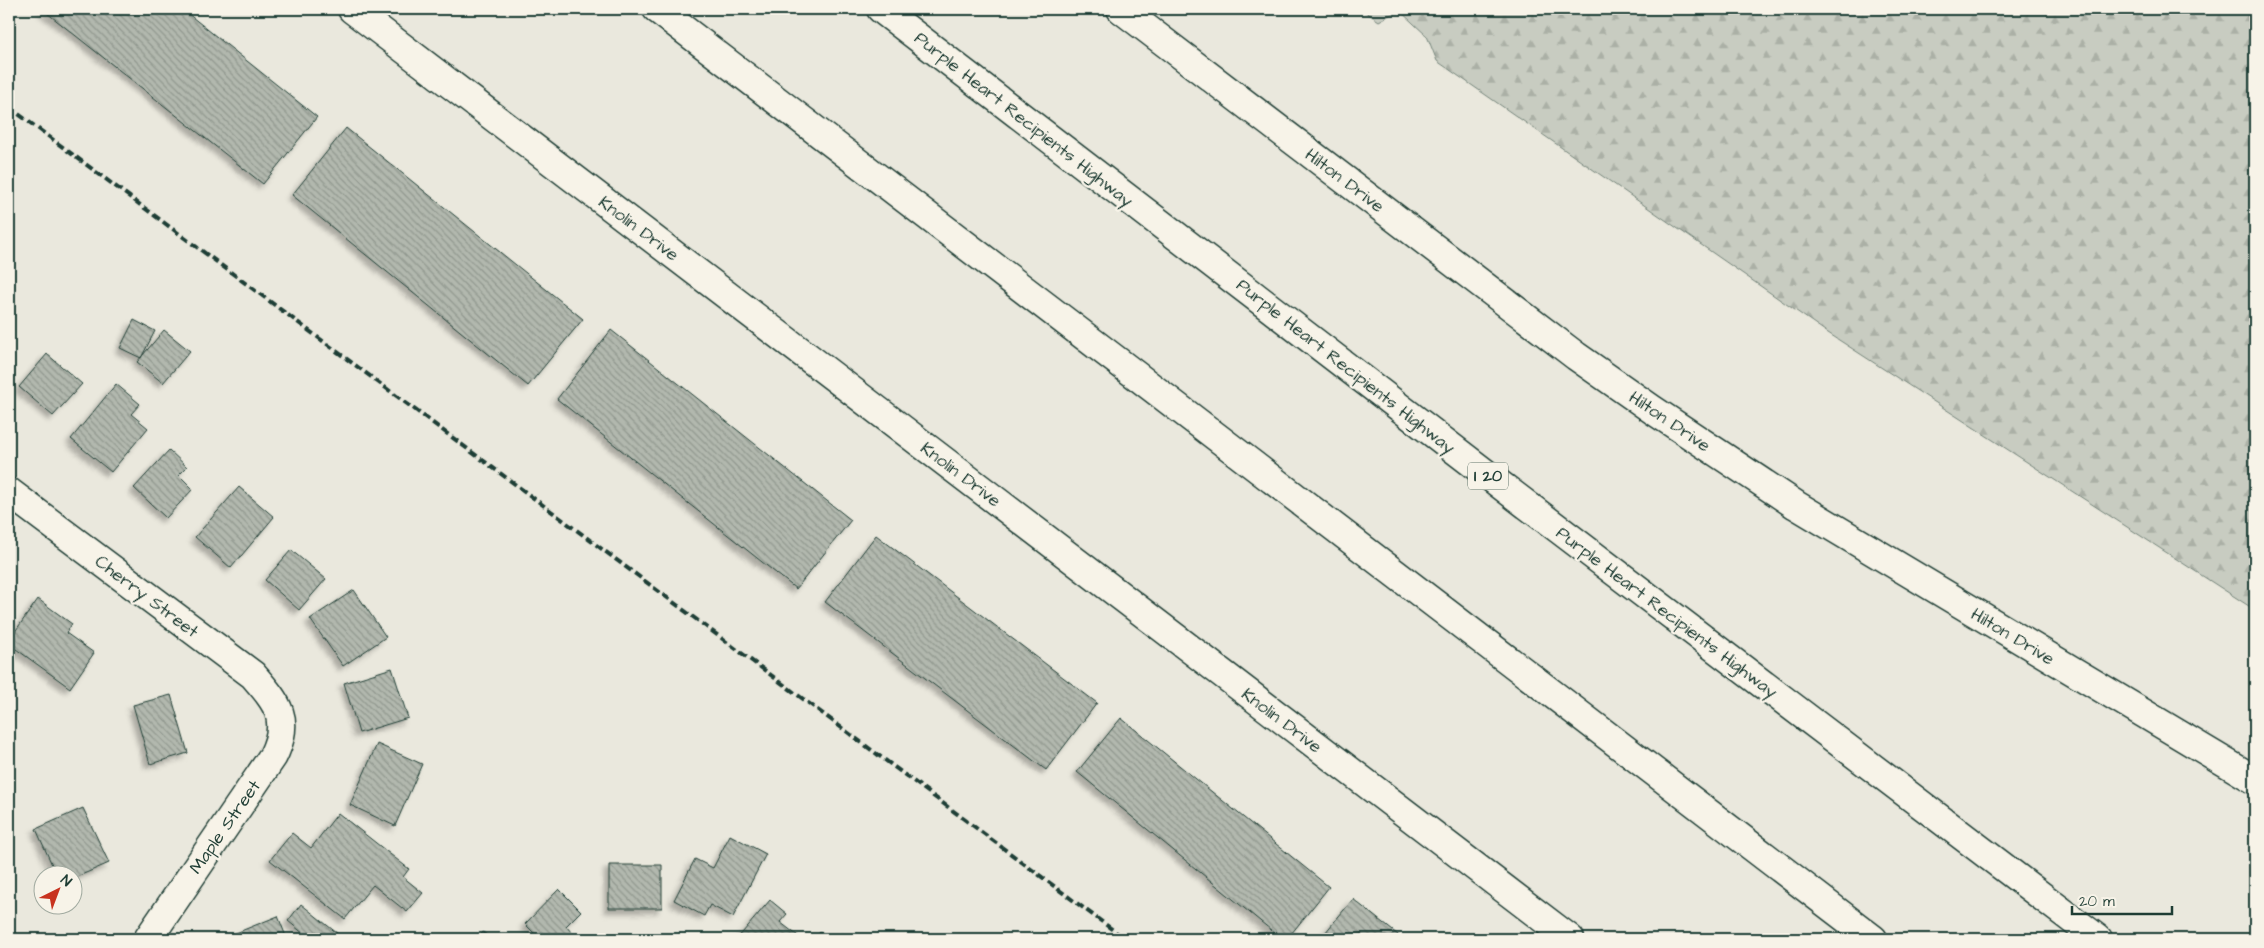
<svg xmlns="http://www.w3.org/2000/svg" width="2264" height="948" viewBox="0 0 2264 948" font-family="'Architects Daughter',sans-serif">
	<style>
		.forest { fill: url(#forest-firs); stroke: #74847a }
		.building { fill: url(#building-back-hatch); stroke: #1f3d34; filter: url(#shadow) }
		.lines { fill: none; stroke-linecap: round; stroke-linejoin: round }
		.minor-casing { stroke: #1f3d34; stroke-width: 31 }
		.tertiary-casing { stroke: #1f3d34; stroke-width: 31 }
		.motorway-casing { stroke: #1f3d34; stroke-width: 31 }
		.minor { stroke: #f7f3e8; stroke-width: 28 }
		.tertiary { stroke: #f7f3e8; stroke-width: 28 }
		.motorway { stroke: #f7f3e8; stroke-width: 28 }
		.rail { stroke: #1f3d34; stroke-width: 4; stroke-dasharray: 8 4; stroke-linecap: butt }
		.labels { text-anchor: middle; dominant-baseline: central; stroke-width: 5; stroke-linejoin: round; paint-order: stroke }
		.shield { fill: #f7f3e8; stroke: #60746a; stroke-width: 1 }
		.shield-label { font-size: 16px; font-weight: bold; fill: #1f3d34 }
		.street-label { font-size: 18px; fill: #1f3d34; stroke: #f7f3e8 }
	</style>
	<defs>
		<pattern id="forest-firs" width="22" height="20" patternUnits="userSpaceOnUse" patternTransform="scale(1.25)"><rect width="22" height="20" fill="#c8ccc1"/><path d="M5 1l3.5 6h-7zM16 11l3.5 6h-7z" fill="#abb0a6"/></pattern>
		<pattern id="building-back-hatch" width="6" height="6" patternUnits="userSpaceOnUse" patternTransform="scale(1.25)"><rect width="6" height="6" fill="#b2b8ae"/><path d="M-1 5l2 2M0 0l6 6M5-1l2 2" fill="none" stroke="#90978e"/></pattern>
		<filter id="shadow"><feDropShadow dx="-4.5" dy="4.5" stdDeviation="2.5" flood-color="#0004"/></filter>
	</defs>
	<rect width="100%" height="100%" fill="#eae8dd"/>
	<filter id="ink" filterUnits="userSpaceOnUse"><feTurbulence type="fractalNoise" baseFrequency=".02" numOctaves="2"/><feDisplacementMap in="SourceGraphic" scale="10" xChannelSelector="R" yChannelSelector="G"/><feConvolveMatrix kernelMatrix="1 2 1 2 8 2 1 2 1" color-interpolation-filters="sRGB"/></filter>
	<g filter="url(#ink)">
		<path class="forest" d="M1361,9H2255V610L1825,331L1437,61L1427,36L1399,10L1379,21Z"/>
		<path class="building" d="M42,9H182L317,117L263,184Z
			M346,128L583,319L528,386L292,195Z
			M134,320L155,331L141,358L120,348Z
			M164,330L190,351L163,383L137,362Z
			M611,330L851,520L796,589L557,399Z
			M47,354L82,384L53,416L19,387Z
			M116,384L140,404L131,414L148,428L111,472L71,439Z
			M169,450L187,467L179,475L193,489L166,518L134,488Z
			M239,487L274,517L231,568L195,537Z
			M876,535L1097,703L1046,770L825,602Z
			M291,550L326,579L299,610L265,580Z
			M354,590L386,637L343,666L310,619Z
			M38,599L72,624L66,633L94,653L70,688L9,644V640Z
			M392,668L408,718L359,733L344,683Z
			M171,695L188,753L150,764L133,705Z
			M1121,718L1329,887L1287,939H1282L1077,772Z
			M377,744L422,764L395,826L350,805Z
			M83,808L109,863L72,879V876H57L36,829Z
			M338,813L409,869L403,877L423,893L407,912L373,885L345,919L270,860L292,833L311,848Z
			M730,835L766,854L733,917L710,905L704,916L674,900L695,859L713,868Z
			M609,865H662V908H609Z
			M559,889L581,911L566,926L572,933L566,939H540L525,924Z
			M1353,899L1403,939H1320Z
			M770,900L787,914L780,922L802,939H737Z
			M301,904L343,938L341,939H310L288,921Z
			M278,916L287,939H233L231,935Z
			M483,932L492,939H477Z
			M820,932L829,939H814Z
			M841,933L849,939H835Z"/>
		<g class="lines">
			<g class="minor-casing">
				<path id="minor" d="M352,9L1570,939
					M9,492L253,675C278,704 291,719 273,756L148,939"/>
			</g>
			<g class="tertiary-casing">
				<path id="tertiary" d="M1121,9L1576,356L1653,410L1796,505L2255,780"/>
			</g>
			<g class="motorway-casing">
				<path id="motorway" d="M657,9L1873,939
					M881,9L1502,486L2098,939"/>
			</g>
			<use href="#minor" class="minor"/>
			<use href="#tertiary" class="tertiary"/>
			<use href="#motorway" class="motorway"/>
			<path class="rail" d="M9,107L1125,939"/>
		</g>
	</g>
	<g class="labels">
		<rect class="shield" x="1468" y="462.5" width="40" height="27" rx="4"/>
		<g class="shield-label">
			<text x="1488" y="476">I 20</text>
		</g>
		<g class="street-label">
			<text transform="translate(1024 119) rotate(38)">Purple Heart Recipients Highway</text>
			<text transform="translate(1345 180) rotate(37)">Hilton Drive</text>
			<text transform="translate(639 228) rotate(37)">Knolin Drive</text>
			<text transform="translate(1346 366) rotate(38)">Purple Heart Recipients Highway</text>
			<text transform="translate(1670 421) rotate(34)">Hilton Drive</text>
			<text transform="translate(961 474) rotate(37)">Knolin Drive</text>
			<text transform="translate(147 596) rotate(37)">Cherry Street</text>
			<text transform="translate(1667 612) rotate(37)">Purple Heart Recipients Highway</text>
			<text transform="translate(2013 636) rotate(31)">Hilton Drive</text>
			<text transform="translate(1282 720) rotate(37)">Knolin Drive</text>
			<text transform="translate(225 827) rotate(-55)">Maple Street</text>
		</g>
	</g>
	<rect width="2264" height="948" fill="none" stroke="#f7f3e8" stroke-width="30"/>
	<rect x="15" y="15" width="2234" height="918" fill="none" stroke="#1f3d34" stroke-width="2" filter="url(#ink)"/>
	<g transform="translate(58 890) rotate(42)"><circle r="24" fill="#f7f3e8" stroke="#a1aaa0"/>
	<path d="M0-4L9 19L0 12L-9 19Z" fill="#c8321e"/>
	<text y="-8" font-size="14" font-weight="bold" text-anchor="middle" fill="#1f3d34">N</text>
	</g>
	<path d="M2072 906v8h100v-8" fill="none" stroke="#1f3d34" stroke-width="2.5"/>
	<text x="2079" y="906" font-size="15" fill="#1f3d34" stroke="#f7f3e8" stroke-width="4" paint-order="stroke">20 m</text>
</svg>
